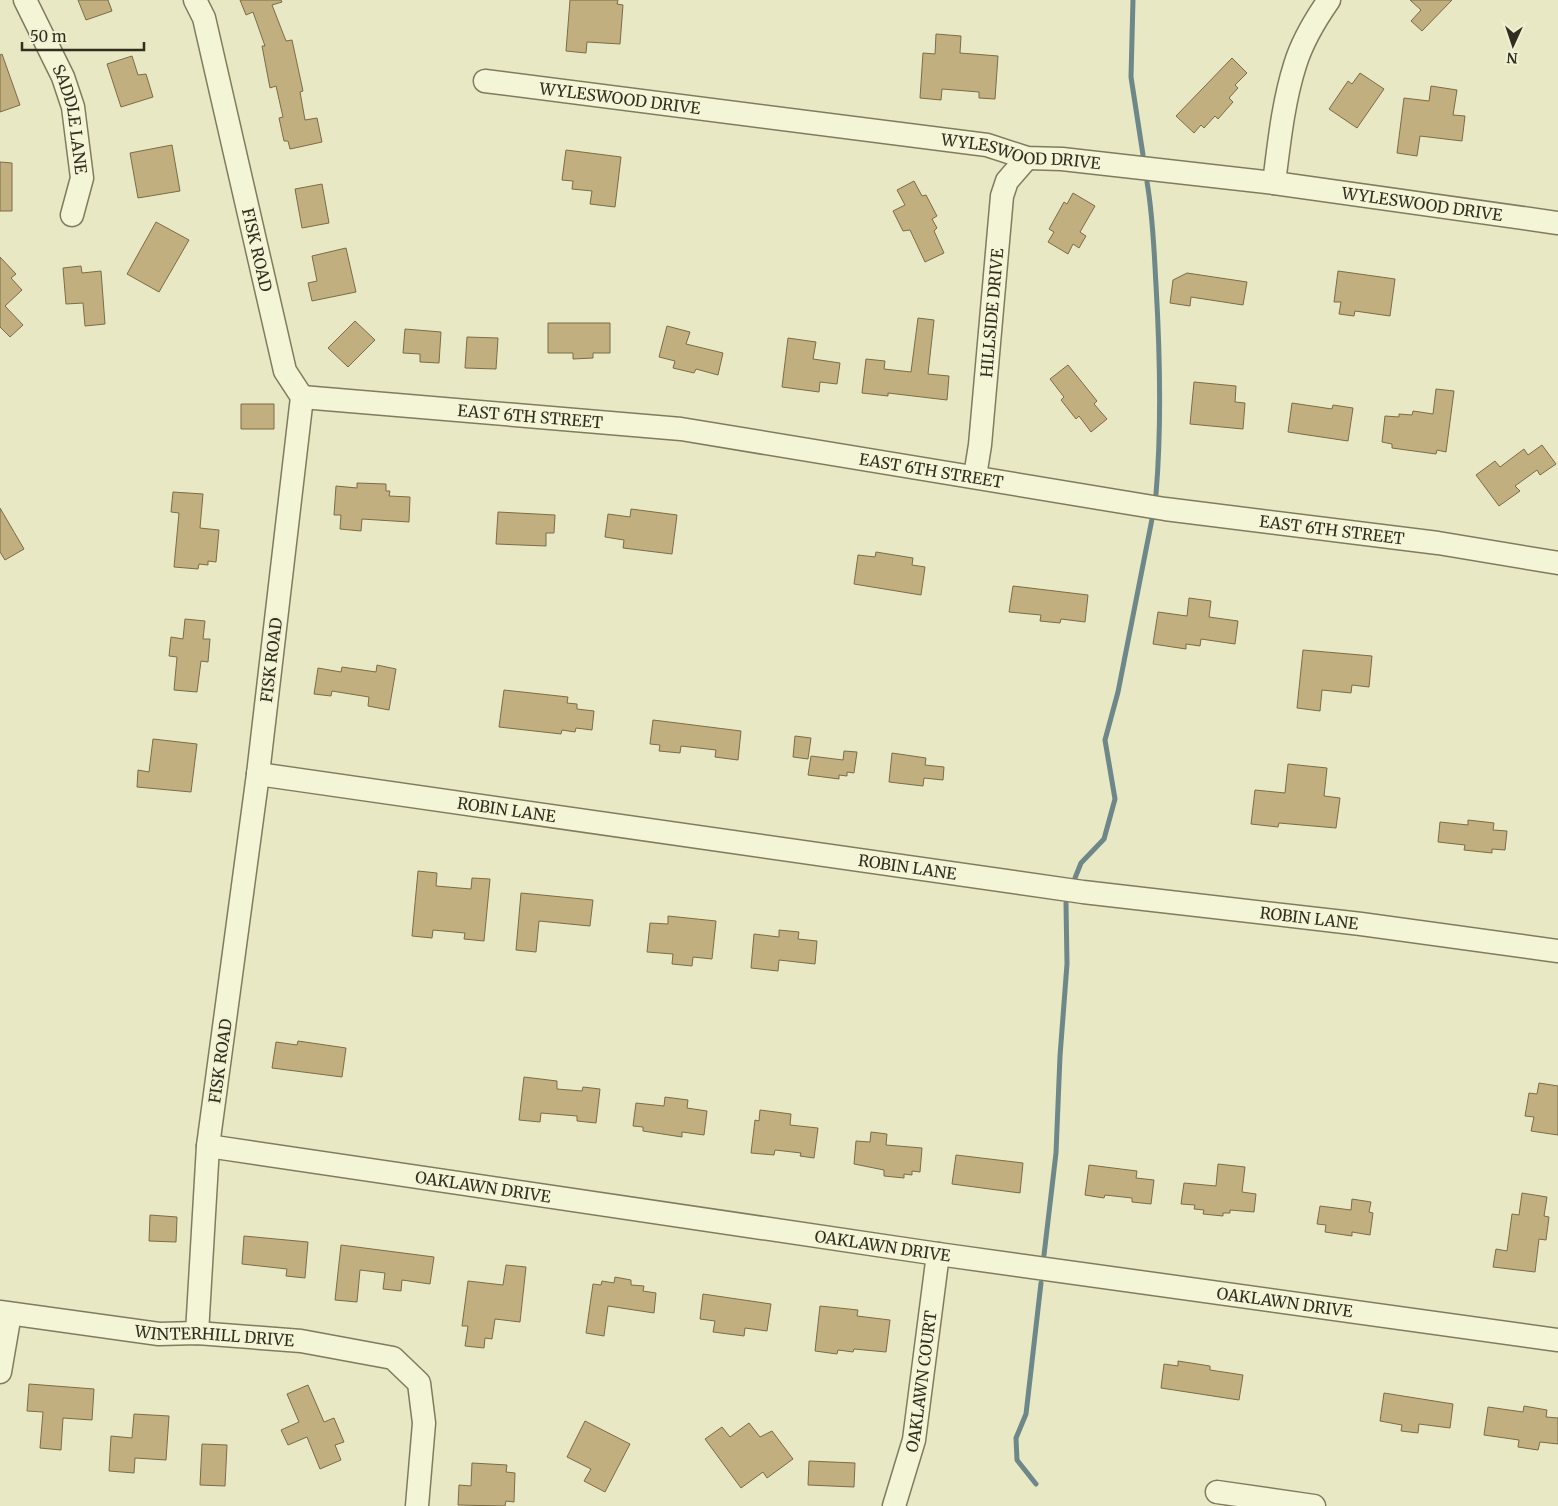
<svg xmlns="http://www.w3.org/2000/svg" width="1558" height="1506" viewBox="0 0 1558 1506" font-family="Merriweather,serif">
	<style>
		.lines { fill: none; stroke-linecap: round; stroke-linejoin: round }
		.stream { stroke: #6e8789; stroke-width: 5 }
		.building { fill: #c1af7f; stroke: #7c6c46 }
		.minor-casing { stroke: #807b5d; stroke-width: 25 }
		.minor { stroke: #f4f4d7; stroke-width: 22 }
		.labels { text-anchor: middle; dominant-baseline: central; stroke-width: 4; stroke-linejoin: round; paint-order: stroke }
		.street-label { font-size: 16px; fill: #322e1f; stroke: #f0f0d3 }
	</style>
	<rect width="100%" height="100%" fill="#e8e8c5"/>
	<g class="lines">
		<path class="stream" d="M1133,0L1131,77L1143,155
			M1147,182C1153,216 1154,250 1156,285C1160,354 1162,424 1156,494
			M1075,878L1081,863L1104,839L1115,799L1105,740L1118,692L1153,514
			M1044,1255L1056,1153L1060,1056L1067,964L1066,903
			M1036,1484L1017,1460L1016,1438L1026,1414L1041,1283"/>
	</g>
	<path class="building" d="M78,0H108L112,11L86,20Z
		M240,0H281L282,2L272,5L286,41L292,40L303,91L300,92L305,120L317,118L322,142L290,149L288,141H284L279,118L283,117L276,86L270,88L262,46H265L253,12L246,15Z
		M570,0H618L617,4L623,5L620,44L587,42L586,53L566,51Z
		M1410,0H1452L1422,31L1411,21L1421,10Z
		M936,34L961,36L960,53L998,56L995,99L979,98V92L942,89L941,100L920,98L923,53L935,54Z
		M2,54L20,105L0,112V55Z
		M132,56L138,75L146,74L153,97L121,107L107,64Z
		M1232,58L1247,73L1235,85L1238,88L1229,98L1233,102L1218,119L1215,116L1204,128L1201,125L1194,133L1176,116Z
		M1360,73L1384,89L1357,128L1329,109L1348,81L1352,84Z
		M1431,86L1457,90L1453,115L1465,116L1462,141L1420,136L1417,156L1397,153L1404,98L1429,101Z
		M172,145L180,191L138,198L130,153Z
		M566,150L621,157L615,207L590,204L592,191L572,189L573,181L562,180Z
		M0,162L12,163V211H0Z
		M914,181L922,196L926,195L937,216L932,219L937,228L934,231L944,253L925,262L910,230L903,231L893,211L905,205L897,190Z
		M322,184L329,223L302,228L295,189Z
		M1073,193L1095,206L1080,232L1086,236L1079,248L1073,244L1068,254L1048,242L1054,232L1049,229L1064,202L1067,204Z
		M156,222L189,240L159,292L127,274Z
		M346,248L356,292L312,301L308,283L317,281L312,256Z
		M0,257L16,274L11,278L22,290L5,306L23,325L10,337L0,327Z
		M81,266L82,273L101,271L105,324L85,326L83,303L66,304L63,268Z
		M1338,271L1395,279L1390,316L1355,311L1354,316L1339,314L1341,302H1334Z
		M1187,273L1247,282L1243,305L1191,297L1190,306L1170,303L1173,280Z
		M918,318L934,320L928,374L949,376L947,400L888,393V396L862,393L866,359L885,361L884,369L911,372Z
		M355,321L375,340L348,367L328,348Z
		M548,323H610V353H593V358L573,359V353H548Z
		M667,326L690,332L686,344L723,353L718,375L696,369L694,373L673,368L675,361L659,357Z
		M405,329L441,332L439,363L420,362V354L403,353Z
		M467,337L498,338L496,369L465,368Z
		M788,338L816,342L813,359L840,363L837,384L820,382L819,392L782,387Z
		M1068,365L1097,401L1094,404L1107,419L1091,432L1079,416L1076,419L1061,400L1064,397L1050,379Z
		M1194,382L1236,386L1235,402L1245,403L1243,429L1190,424Z
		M1436,389L1454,391L1446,452L1437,450L1436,454L1392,448V444L1382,442L1385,416L1399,417V414L1412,415L1413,411L1433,414Z
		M1292,403L1332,409L1333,405L1353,408L1348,441L1288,432Z
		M241,404H274V429H241Z
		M1542,445L1556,464L1540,475L1537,470L1515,486L1520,491L1499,506L1476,475L1495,461L1500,467L1524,449L1528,455Z
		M357,483L386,484V491H390L389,496L410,497L409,522L362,519L361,531L340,529L341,515H334L336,486L357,488Z
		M173,492L203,494L200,528L219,530L216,562L208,561V565L199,564L198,569L174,567L179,513L171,512Z
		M0,508L24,549L5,560L0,552Z
		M631,509L677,515L672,554L623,548L624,540L605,537L608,514L630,517Z
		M498,512L555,515L554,533H546V546L496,544Z
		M876,552L913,558L912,565L925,567L921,595L854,584L858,555L875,557Z
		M1013,586L1088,595L1085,622L1061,619L1060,623L1040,621L1041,615L1009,612Z
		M1189,598L1211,601L1209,617L1238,621L1235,644L1201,639L1200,646L1186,644V649L1153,644L1158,612L1187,616Z
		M185,619L205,621L203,639H210L208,662L201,661L197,692L174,690L177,657L169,656L171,637L183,639Z
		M1303,650L1372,656L1369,687L1352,685L1351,693L1322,690L1320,711L1297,708Z
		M377,665L396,669L389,710L368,706L369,697L332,691L331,696L314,694L318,668L341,672L342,667L376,672Z
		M504,690L568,697L567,703L577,704V709L594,711L592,730L576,728L575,732L562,730L561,734L499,727Z
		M653,720L741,731L738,760L715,757L716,750L681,746L680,753L659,751L660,745L650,744Z
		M795,736L811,738L808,759L793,757Z
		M153,739L197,744L191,792L137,787L138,770L149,772Z
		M844,751L857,752L854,773L847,772V776L839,775V779L808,775L811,756L843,760Z
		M892,753L926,758L925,765L944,767L943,780L924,778L923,786L889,782Z
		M1288,764L1327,768L1324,796L1340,798L1336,828L1279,823L1278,827L1251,824L1255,790L1285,793Z
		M1468,820L1494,823L1493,830L1507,831L1505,850L1492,849V853L1464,850L1465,845L1438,842L1440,822L1468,825Z
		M418,871L437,873L436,886L471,889L472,878L490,879L484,941L464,939L465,933L433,930L432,938L412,936Z
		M521,893L593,900L590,926L539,921L536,952L516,950Z
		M668,916L716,921L712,959L693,957L692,966L672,964L673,954L647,952L650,923L668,924Z
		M779,930L799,932L798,939L817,941L815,964L779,960L778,971L751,968L754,934L779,937Z
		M298,1041L346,1048L342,1077L272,1068L276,1042L297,1045Z
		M524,1077L557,1081V1089L582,1091L583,1087L600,1089L596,1123L577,1121V1116L541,1113L540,1122L519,1120Z
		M1539,1083L1558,1086V1135L1531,1131L1534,1117L1525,1116L1529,1093L1537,1094Z
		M665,1097L688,1100L687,1108L707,1111L704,1135L682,1132V1137L643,1131V1127L633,1126L636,1103L664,1106Z
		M760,1110L791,1114L790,1125L818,1128L814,1158L800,1156L801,1153L775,1150L774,1155L751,1153L755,1120L759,1121Z
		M871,1132L887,1134L886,1145L922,1148L920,1172L912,1171V1175L904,1174V1178L884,1176V1170L854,1164L856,1141L870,1142Z
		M956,1155L1023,1163L1020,1193L952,1184Z
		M1218,1164L1245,1167L1242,1192L1256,1194L1254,1212L1230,1210V1213H1223V1216L1203,1214L1204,1210L1194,1209L1195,1205L1181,1204L1184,1183L1216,1186Z
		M1089,1165L1137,1171L1136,1178L1154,1180L1151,1204L1132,1202V1198L1105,1195L1104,1198L1085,1195Z
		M1522,1193L1547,1197L1544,1216L1549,1217L1546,1240L1539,1239L1535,1272L1493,1267L1496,1249L1507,1251L1512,1214L1519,1215Z
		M1352,1199L1371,1202L1369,1212L1373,1213L1370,1235L1352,1232V1236L1325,1232L1326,1225L1317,1224L1320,1206L1351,1210Z
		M150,1215L177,1217L176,1242L149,1241Z
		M244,1236L308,1242L305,1278L286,1276L287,1269L242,1264Z
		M341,1245L434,1257L430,1284L402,1280L401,1291L383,1289L385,1273L360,1270L357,1302L335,1300Z
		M506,1265L526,1267L520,1322L495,1319L492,1339L485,1338L484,1348L465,1346L468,1326H462L468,1281L503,1285Z
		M615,1277L631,1280V1285L644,1286L643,1291L656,1293L654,1313L608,1306L604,1336L586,1333L593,1284L601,1285L602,1281L614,1283Z
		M703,1294L771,1304L767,1331L745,1328L744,1336L713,1332L715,1321L700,1319Z
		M820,1306L858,1310L857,1316L890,1320L886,1352L854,1349L853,1352L838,1350L837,1354L815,1351Z
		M1178,1361L1210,1366V1370L1243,1375L1239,1400L1161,1388L1164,1364L1178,1366Z
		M29,1384L94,1389L92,1420L63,1418L61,1450L40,1448L43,1412L27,1411Z
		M308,1385L324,1422L334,1418L344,1442L335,1445L341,1460L320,1469L307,1437L288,1445L281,1430L299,1422L287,1394Z
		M1384,1393L1453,1404L1450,1428L1419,1424L1418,1433L1401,1431L1402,1425L1380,1421Z
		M1524,1406L1547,1410L1546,1417L1558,1418V1444L1540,1442L1538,1450L1518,1447L1519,1440L1484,1435L1488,1407L1523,1412Z
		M134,1414L169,1416L166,1460L135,1458L134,1473L109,1471L111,1436L132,1438Z
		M585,1421L630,1444L605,1492L584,1481L591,1469L567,1457Z
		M749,1423L760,1437L772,1431L793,1459L767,1478L763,1472L741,1488L705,1439L722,1427L730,1437Z
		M202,1444L227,1445L225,1486L200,1485Z
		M809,1461L855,1463L854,1487L808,1485Z
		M472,1463L507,1465L506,1472L515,1473L514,1502L506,1501L505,1506L458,1505L459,1485L471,1486Z"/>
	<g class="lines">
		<g class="minor-casing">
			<g id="minor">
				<path id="s1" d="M25,0L63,77L73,107L82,178L72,215"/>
				<path id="s2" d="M195,0L204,18L285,371L302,397L258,774L208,1146L197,1333"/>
				<path id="s3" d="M485,81L987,145L1027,158L1062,159L1274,183L1558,223"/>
				<path d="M1274,183C1279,144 1283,103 1295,65C1302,42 1315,20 1329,0"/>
				<path id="s4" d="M302,397L681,429L1165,509L1438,543L1558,563"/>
				<path id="s5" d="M975,476L980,445L1002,196L1007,181L1027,158"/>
				<path id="s6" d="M258,774L1083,892L1361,924L1558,951"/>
				<path id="s7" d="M208,1146L938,1254L1558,1340"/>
				<path id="s8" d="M0,1312L159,1334L197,1333L301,1341L393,1358L419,1383L424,1423L417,1506"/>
				<path d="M0,1372L10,1314"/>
				<path d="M1217,1492L1314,1506"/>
				<path id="s9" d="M894,1506L914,1440L938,1254"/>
			</g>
		</g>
		<use href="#minor" class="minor"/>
	</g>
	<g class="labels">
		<g class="street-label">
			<text stroke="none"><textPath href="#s3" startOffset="136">WYLESWOOD DRIVE</textPath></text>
			<text stroke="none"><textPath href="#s1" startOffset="129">SADDLE LANE</textPath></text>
			<text stroke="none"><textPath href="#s3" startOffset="541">WYLESWOOD DRIVE</textPath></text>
			<text stroke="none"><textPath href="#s3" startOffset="946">WYLESWOOD DRIVE</textPath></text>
			<text stroke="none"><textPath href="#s2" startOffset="258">FISK ROAD</textPath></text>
			<text stroke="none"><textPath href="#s5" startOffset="164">HILLSIDE DRIVE</textPath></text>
			<text stroke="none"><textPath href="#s4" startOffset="229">EAST 6TH STREET</textPath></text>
			<text stroke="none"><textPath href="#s4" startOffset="634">EAST 6TH STREET</textPath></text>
			<text stroke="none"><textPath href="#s4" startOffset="1039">EAST 6TH STREET</textPath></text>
			<text transform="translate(271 660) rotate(-83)">FISK ROAD</text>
			<text stroke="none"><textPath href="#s6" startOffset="251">ROBIN LANE</textPath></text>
			<text stroke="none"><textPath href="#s6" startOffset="656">ROBIN LANE</textPath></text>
			<text stroke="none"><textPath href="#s6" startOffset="1061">ROBIN LANE</textPath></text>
			<text transform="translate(220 1061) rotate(-82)">FISK ROAD</text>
			<text stroke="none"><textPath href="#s7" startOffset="278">OAKLAWN DRIVE</textPath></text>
			<text stroke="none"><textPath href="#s7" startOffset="682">OAKLAWN DRIVE</textPath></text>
			<text stroke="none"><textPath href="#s7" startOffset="1088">OAKLAWN DRIVE</textPath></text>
			<text stroke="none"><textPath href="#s8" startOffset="216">WINTERHILL DRIVE</textPath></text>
			<text stroke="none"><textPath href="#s9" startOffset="128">OAKLAWN COURT</textPath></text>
		</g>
	</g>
	<g transform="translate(1513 45) rotate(183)" stroke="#f0f0d3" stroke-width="4" paint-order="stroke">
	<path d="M0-4L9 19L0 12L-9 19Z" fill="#322e1f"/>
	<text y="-8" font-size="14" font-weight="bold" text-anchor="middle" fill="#322e1f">N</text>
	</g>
	<path d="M22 42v8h122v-8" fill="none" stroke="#322e1f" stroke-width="2.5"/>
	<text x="30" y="42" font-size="15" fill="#322e1f" stroke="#f0f0d3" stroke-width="4" paint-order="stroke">50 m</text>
</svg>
